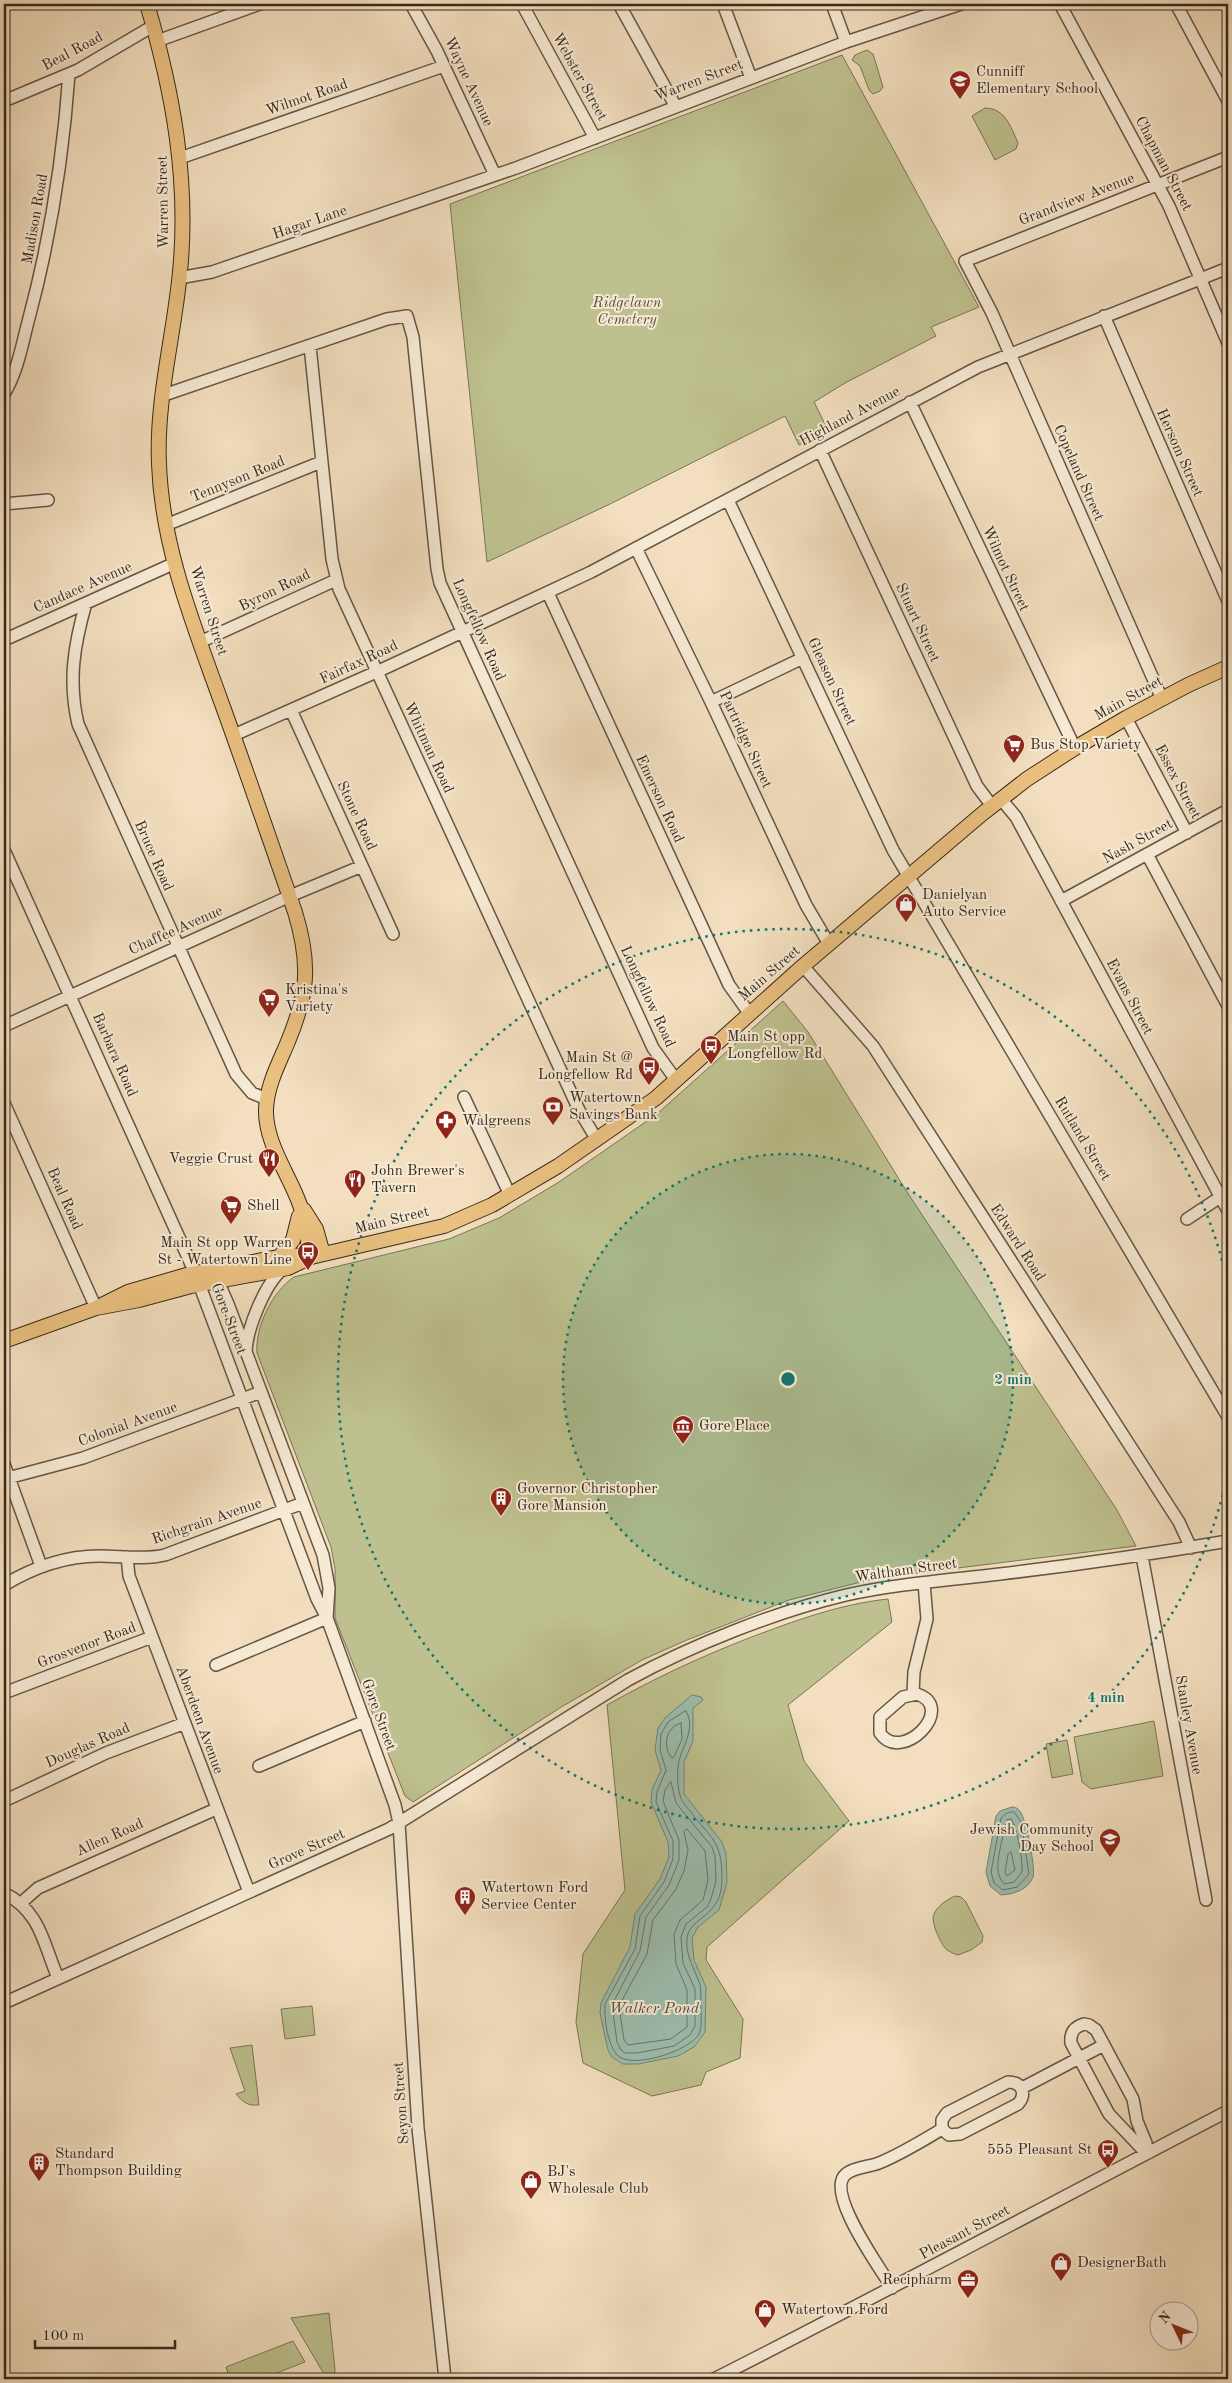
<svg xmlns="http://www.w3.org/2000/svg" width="1232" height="2383" viewBox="0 0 1232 2383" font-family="'Old Standard TT',serif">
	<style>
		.green { fill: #bec18f; stroke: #7a7556 }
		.water { fill: #9cbdae; stroke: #748274 }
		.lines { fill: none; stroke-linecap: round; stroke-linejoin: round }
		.shore { stroke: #6a7366; stroke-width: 1 }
		.minor-casing { stroke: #665646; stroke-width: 14 }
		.major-casing { stroke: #37291d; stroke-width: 16 }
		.minor { stroke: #f7ead5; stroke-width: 11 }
		.major { stroke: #eac080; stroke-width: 14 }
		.ring { fill: none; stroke: #0f766e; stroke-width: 2.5; stroke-dasharray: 2.5 5 }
		.labels { text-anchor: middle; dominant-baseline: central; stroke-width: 4; stroke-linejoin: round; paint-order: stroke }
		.street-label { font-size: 15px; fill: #37291d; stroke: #f7ead5 }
		.poi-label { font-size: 15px; fill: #37291d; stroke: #f7ead5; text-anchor: start }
		.park-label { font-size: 15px; font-style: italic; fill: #594f3a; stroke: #f7ead5 }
		.water-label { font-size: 16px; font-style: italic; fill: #504e41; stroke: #f7ead5 }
		.centre { fill: #0f766e; stroke: #f7ead5; stroke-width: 2.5 }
		.ring-label { font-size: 15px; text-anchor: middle; font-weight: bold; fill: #0f766e; stroke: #f7ead5; stroke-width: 4; stroke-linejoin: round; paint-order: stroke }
	</style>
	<rect width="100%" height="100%" fill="#f3dfbf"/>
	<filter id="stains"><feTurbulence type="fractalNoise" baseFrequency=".004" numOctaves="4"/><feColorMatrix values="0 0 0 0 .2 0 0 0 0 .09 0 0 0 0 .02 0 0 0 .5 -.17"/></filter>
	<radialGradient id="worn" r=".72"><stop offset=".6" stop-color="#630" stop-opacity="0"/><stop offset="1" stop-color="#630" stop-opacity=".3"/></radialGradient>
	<path class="green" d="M867,50L873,54L883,87L880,91L873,94L869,90L860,66L852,60L855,55Z
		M842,55L979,307L931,327L936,336L845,383L814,402L828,430L799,445L785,416L608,505L487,562L450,204Z
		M985,108C1005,108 1011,127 1018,143L1016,149L995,160L972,116Z
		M783,1001L808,1032L907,1192L1117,1510L1136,1546L877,1578L789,1600L687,1640L642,1660L563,1706L413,1802L405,1796L335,1618V1569L331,1547L257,1353C255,1327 272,1292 294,1277L449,1239L499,1218L559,1182L657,1114Z
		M888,1599L892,1622L788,1705L804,1761L849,1821L707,1947L706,1960L743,2019L740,2058L706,2072L701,2085L652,2096L583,2063L576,2022L583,1954L625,1890L607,1705C655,1678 698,1658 749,1638C794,1621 840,1604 888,1599Z
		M1154,1721L1163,1776L1091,1789L1082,1782L1074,1737Z
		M1067,1740L1073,1774L1052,1778L1046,1744Z
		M955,1896L961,1897L966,1902L983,1936L982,1942L971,1950L958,1955C955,1954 950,1952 947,1950C941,1945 930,1921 934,1914C937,1906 948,1899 955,1896Z
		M312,2006L315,2035L285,2039L281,2009Z
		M252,2045L259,2105C247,2106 243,2102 236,2094L245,2091L230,2048Z
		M329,2313L335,2370L334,2375L329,2377L324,2374L291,2318Z
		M293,2341L305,2362L261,2379H230L226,2367Z"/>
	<path class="water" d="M692,1695L701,1697L703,1700L693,1708V1741L684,1762V1794L722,1842L726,1854L727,1882L719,1910L698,1927L692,1938L694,1960L706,1987L705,2032L694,2047L678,2056L638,2064H623L612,2057L608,2050L600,2013L601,2003L630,1947L635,1914L660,1879L669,1857L668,1842L651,1802L652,1790L661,1770L655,1750L658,1728L665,1718Z
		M1012,1807C1016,1807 1019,1809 1021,1813C1026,1820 1036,1869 1033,1877C1028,1890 1014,1894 1001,1895L990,1886L986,1872L996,1816L1000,1811Z"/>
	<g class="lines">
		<path class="shore" d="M686,1711C696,1728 683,1745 679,1761C677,1770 677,1786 680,1795C681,1801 686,1806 690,1811C711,1839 722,1840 722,1879C722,1918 690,1916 687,1938C685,1956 695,1969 700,1985C702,1993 700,2003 701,2011C701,2019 702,2027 699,2034C690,2051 631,2070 617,2055C607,2044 604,2017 605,2004L635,1949L640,1916L664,1882L673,1859V1841L656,1802L657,1792L666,1770L660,1750L661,1734L668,1722Z
			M681,1723L682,1739L674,1757L672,1758C662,1746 666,1727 681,1723Z
			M671,1782L676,1803L712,1847L715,1856L716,1881L711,1899L707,1907L686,1924L681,1937L683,1963L695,1989V2026L690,2035L674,2046L637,2053H625L621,2050L617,2042L612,2005L640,1951L646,1917L669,1885L679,1860V1840L663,1801L665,1790Z
			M1014,1812L1021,1822L1029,1874L1017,1887L1003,1890L994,1883L991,1872L1001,1818L1007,1813Z
			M1011,1819C1017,1826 1023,1861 1022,1872L1014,1882L1005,1884C990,1873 1003,1842 1005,1826L1007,1820Z
			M687,1829L705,1851L708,1880L703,1900L680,1920L674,1934L676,1964L687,1990V2027L671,2039L628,2045L624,2040L619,2006L647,1954L653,1920L676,1889L684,1871L688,1850L684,1832Z
			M1011,1852L1015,1870L1007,1876L1005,1872L1008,1854Z"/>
		<g class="minor-casing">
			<path id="minor" d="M411,4L437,51L495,175
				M522,4L595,138
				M619,4L676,107
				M723,4L751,78
				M832,4L846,42
				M1060,4L1169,206L1228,343
				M1176,4L1228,101
				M157,41L260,4
				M4,101L78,70L153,26
				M180,158L444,66
				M179,278L212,272L516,168L846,42L961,4
				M1104,316L1228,601
				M310,346L332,559L339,589L579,1110L597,1140
				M4,394C18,371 22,344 29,318C51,236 63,159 69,74
				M164,395L387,319L407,316L413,337L437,569L440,583L653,1048L676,1080
				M910,402L1075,748
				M820,450L977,786L992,806
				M728,500L893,850L1228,1417
				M4,504L48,500
				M166,525L321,462
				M636,548L711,702L806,905L829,944
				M548,593L729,985L749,1013
				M86,603C74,645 68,681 78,724L236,1074L252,1093L267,1099
				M4,640L175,563
				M200,642L336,580
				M1162,699L992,313L965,261L1228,157
				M711,702L803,658
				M291,710L393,934
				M1126,718L1187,833
				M234,735L383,669L591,572L978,367L1228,268
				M1001,799L1016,817L1228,1211
				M4,850L195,1273L317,1599L327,1618L395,1805L399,1823L418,2128L445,2379
				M1147,854L1228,1006
				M1061,901L1228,810
				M803,966L873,1046L1179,1522L1191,1548
				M4,1026L290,896L362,866
				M464,1097L510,1195
				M4,1103L96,1308
				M1187,1219L1228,1192
				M209,1277L221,1288L228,1304L323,1555L329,1588L327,1618
				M246,1351C247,1329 265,1283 283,1269
				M4,1464L41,1566
				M4,1479L83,1458L261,1392
				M1142,1556L1206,1900
				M127,1557L129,1576L249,1892
				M4,1585C34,1567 64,1556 99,1556C121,1556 144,1560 165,1555L303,1503
				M216,1665L327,1618
				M4,1693L152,1637
				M913,1694L914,1672L927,1619L924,1583
				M917,1694C958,1708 901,1765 880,1733V1717L903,1697Z
				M259,1766L365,1721
				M4,1801L106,1753L185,1723
				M4,1893C41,1912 43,1943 58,1978
				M21,1903L38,1888L216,1809
				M4,2003L389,1829L628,1680C692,1645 775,1612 846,1595C896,1584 949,1580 1000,1574C1076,1565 1152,1554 1228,1541
				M1084,2024L1089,2025L1096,2030L1133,2099L1137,2121L1146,2143V2153L1109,2114L1071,2043C1070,2033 1074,2027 1084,2024Z
				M1008,2082C1022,2082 1027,2094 1018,2104L960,2134L949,2135L942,2129V2120L947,2113Z
				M1022,2088L1104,2045
				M892,2288C881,2269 824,2192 846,2174C854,2167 869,2167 879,2163C901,2154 922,2141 942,2129
				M714,2379C886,2292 1057,2200 1228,2111"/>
		</g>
		<g class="major-casing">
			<path id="major" d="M147,4C173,92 189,180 180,272C174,336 156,400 159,464C162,548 194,626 222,704C247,773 271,843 295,912C311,965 308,994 287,1044C278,1065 267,1086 266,1109C265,1143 289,1174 300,1205C306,1221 307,1240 311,1257
				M304,1210L316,1229L323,1254
				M280,1256L293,1240L299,1216
				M96,1308L139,1300L191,1286L288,1268L311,1257L444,1226L492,1205L558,1166L656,1098L803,966L982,814L1027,779L1075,748L1126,718L1188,685L1228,667
				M4,1341L96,1308L128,1292L190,1274L289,1255L311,1257"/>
		</g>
		<use href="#minor" class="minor"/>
		<use href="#major" class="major"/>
	</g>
	<circle cx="788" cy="1379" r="225" fill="#0f766e" fill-opacity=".12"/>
	<g class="ring">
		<circle cx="788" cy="1379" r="225"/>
		<path d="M1228 1473A450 450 0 1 1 1228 1285"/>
	</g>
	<defs>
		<g id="school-pin" transform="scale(1.125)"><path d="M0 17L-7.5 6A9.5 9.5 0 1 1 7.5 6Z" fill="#8f2418" stroke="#f7ead5"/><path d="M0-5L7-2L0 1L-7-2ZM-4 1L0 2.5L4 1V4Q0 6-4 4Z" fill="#fff"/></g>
		<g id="supermarket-pin" transform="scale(1.125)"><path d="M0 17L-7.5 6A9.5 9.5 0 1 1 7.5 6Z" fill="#8f2418" stroke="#f7ead5"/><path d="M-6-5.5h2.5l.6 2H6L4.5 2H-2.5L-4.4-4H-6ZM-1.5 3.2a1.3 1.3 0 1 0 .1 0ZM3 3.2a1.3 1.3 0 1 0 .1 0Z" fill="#fff"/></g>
		<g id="shop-pin" transform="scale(1.125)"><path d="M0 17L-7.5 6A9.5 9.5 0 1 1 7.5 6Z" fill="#8f2418" stroke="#f7ead5"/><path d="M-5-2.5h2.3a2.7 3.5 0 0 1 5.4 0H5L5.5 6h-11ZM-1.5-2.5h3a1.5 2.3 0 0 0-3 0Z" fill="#fff"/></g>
		<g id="bus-pin" transform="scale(1.125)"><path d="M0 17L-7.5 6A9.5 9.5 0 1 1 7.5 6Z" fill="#8f2418" stroke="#f7ead5"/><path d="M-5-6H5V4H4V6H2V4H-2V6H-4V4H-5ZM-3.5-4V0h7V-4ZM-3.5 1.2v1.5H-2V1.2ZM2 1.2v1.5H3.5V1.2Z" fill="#fff"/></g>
		<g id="bank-pin" transform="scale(1.125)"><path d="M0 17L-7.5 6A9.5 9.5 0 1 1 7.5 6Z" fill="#8f2418" stroke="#f7ead5"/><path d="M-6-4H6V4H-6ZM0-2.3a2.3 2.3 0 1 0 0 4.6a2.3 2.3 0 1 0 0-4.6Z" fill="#fff"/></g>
		<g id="pharmacy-pin" transform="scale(1.125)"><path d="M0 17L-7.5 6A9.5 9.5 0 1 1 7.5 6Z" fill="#8f2418" stroke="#f7ead5"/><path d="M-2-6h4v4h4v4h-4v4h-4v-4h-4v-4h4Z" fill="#fff"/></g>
		<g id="restaurant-pin" transform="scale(1.125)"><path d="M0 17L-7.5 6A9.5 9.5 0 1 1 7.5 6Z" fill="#8f2418" stroke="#f7ead5"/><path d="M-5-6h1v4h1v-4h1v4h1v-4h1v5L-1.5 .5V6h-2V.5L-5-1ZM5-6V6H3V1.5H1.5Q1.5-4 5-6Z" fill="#fff"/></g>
		<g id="museum-pin" transform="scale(1.125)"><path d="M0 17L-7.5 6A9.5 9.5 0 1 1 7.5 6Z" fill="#8f2418" stroke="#f7ead5"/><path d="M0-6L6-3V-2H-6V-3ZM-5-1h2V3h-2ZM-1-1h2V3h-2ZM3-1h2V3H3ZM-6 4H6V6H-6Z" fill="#fff"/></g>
		<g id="building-pin" transform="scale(1.125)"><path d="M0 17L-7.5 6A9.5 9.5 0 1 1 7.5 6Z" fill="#8f2418" stroke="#f7ead5"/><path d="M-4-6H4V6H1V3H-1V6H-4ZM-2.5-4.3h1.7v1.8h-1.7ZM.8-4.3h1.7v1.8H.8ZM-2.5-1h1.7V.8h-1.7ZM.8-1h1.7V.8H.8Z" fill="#fff"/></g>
		<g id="office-pin" transform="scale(1.125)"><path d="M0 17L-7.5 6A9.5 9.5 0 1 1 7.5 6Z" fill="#8f2418" stroke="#f7ead5"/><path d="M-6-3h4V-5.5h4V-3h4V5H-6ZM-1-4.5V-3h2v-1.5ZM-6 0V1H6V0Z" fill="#fff"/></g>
	</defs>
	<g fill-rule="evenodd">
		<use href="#school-pin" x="960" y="81"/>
		<use href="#supermarket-pin" x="1014" y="745"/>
		<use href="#shop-pin" x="906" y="904"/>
		<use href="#supermarket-pin" x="269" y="999"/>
		<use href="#bus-pin" x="711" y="1046"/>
		<use href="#bus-pin" x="649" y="1067"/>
		<use href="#bank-pin" x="553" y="1107"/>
		<use href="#pharmacy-pin" x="446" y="1121"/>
		<use href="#restaurant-pin" x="269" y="1159"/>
		<use href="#restaurant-pin" x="355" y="1180"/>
		<use href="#supermarket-pin" x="231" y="1206"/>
		<use href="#bus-pin" x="308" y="1252"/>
		<use href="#museum-pin" x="683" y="1426"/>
		<use href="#building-pin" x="501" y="1498"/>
		<use href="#school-pin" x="1110" y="1839"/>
		<use href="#building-pin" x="465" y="1897"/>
		<use href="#bus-pin" x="1108" y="2150"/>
		<use href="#building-pin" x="39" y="2163"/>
		<use href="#shop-pin" x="531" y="2181"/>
		<use href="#shop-pin" x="1061" y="2263"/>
		<use href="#office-pin" x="968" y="2280"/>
		<use href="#shop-pin" x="765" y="2310"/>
	</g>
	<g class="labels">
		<g class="street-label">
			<text transform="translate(73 52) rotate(-28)">Beal Road</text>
			<text transform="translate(579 77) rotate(61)">Webster Street</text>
			<text transform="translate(699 81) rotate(-21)">Warren Street</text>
			<text transform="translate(468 82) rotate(65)">Wayne Avenue</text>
			<text transform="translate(307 98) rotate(-19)">Wilmot Road</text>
			<text transform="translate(1163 164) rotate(62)">Chapman Street</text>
			<text transform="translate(1077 200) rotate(-21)">Grandview Avenue</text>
			<text transform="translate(164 202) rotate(-91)">Warren Street</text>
			<text transform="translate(36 219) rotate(-80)">Madison Road</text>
			<text transform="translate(310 223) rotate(-19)">Hagar Lane</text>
			<text transform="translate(850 417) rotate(-28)">Highland Avenue</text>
			<text transform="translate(1179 453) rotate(66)">Hersom Street</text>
			<text transform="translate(1078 473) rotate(66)">Copeland Street</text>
			<text transform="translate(238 480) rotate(-22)">Tennyson Road</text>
			<text transform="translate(1005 569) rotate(65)">Wilmot Street</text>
			<text transform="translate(83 588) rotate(-24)">Candace Avenue</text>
			<text transform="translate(275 591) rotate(-26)">Byron Road</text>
			<text transform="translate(208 611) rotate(72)">Warren Street</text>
			<text transform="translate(917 623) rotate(65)">Stuart Street</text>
			<text transform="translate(478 630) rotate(66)">Longfellow Road</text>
			<text transform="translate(359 663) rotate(-25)">Fairfax Road</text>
			<text transform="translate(831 682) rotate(65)">Gleason Street</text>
			<text transform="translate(1129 699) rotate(-29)">Main Street</text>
			<text transform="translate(745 740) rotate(65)">Partridge Street</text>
			<text transform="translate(428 748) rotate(65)">Whitman Road</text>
			<text transform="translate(1177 782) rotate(62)">Essex Street</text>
			<text transform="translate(659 799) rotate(65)">Emerson Road</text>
			<text transform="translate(356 816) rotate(65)">Stone Road</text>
			<text transform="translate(1138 842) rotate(-29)">Nash Street</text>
			<text transform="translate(153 856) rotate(66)">Bruce Road</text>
			<text transform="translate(176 931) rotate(-24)">Chaffee Avenue</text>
			<text transform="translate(770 974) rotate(-41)">Main Street</text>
			<text transform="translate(647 997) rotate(65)">Longfellow Road</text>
			<text transform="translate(1129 997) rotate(62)">Evans Street</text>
			<text transform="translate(114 1055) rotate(66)">Barbara Road</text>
			<text transform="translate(1082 1139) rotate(59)">Rutland Street</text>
			<text transform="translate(64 1199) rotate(66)">Beal Road</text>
			<text transform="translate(392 1221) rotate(-14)">Main Street</text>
			<text transform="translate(1017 1243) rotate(57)">Edward Road</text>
			<text transform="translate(228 1319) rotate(69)">Gore Street</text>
			<text transform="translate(128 1425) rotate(-20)">Colonial Avenue</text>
			<text transform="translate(207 1522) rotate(-19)">Richgrain Avenue</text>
			<text transform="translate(906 1571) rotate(-8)">Waltham Street</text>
			<text transform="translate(87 1646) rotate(-21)">Grosvenor Road</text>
			<text transform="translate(378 1715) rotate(70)">Gore Street</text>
			<text transform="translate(199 1720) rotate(70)">Aberdeen Avenue</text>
			<text transform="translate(1188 1725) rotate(80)">Stanley Avenue</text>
			<text transform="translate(88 1746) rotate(-24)">Douglas Road</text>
			<text transform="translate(110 1838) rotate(-24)">Allen Road</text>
			<text transform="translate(307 1850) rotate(-24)">Grove Street</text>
			<text transform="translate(402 2103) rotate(-94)">Seyon Street</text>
			<text transform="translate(965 2233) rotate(-28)">Pleasant Street</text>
		</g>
		<g class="poi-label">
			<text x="976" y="72">Cunniff<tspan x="976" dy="17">Elementary School</tspan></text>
			<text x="1030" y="745">Bus Stop Variety</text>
			<text x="922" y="895">Danielyan<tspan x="922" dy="17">Auto Service</tspan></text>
			<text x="285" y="990">Kristina's<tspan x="285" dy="17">Variety</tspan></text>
			<text x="727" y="1037">Main St opp<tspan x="727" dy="17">Longfellow Rd</tspan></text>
			<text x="633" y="1058" text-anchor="end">Main St @<tspan x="633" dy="17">Longfellow Rd</tspan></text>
			<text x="569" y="1098">Watertown<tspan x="569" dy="17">Savings Bank</tspan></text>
			<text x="462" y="1121">Walgreens</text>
			<text x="253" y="1159" text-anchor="end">Veggie Crust</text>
			<text x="371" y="1171">John Brewer's<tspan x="371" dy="17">Tavern</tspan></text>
			<text x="247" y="1206">Shell</text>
			<text x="292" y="1243" text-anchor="end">Main St opp Warren<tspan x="292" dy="17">St - Watertown Line</tspan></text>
			<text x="699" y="1426">Gore Place</text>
			<text x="517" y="1489">Governor Christopher<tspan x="517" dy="17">Gore Mansion</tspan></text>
			<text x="1094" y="1830" text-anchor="end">Jewish Community<tspan x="1094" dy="17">Day School</tspan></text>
			<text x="481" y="1888">Watertown Ford<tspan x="481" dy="17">Service Center</tspan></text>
			<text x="1092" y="2150" text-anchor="end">555 Pleasant St</text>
			<text x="55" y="2154">Standard<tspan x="55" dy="17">Thompson Building</tspan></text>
			<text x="547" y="2172">BJ's<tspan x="547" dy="17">Wholesale Club</tspan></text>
			<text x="1077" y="2263">DesignerBath</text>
			<text x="952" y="2280" text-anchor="end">Recipharm</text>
			<text x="781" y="2310">Watertown Ford</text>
		</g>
		<g class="park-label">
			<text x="627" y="303">Ridgelawn<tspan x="627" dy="17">Cemetery</tspan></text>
		</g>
		<g class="water-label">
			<text x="654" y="2009">Walker Pond</text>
		</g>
	</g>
	<circle cx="788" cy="1379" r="8" class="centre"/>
	<g class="ring-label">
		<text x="1013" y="1384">2 min</text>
		<text x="1106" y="1702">4 min</text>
	</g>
	<rect width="1232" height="2383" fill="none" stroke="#f3dfbf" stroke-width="20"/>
	<rect x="5" y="5" width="1222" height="2373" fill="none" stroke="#37291d" stroke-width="2.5"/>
	<rect x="10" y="10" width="1212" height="2363" fill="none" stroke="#37291d"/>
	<g transform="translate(1174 2326) rotate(313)"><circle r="24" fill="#f7ead5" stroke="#aa9d8b"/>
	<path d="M0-4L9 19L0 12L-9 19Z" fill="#8f2418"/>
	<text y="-8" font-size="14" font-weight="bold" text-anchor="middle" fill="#37291d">N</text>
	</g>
	<path d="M35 2340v8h140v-8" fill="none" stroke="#37291d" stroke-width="2.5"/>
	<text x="42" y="2340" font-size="15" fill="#37291d" stroke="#f7ead5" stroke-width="4" paint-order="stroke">100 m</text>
	<rect width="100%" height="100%" filter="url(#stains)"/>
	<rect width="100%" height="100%" fill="url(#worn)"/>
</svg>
